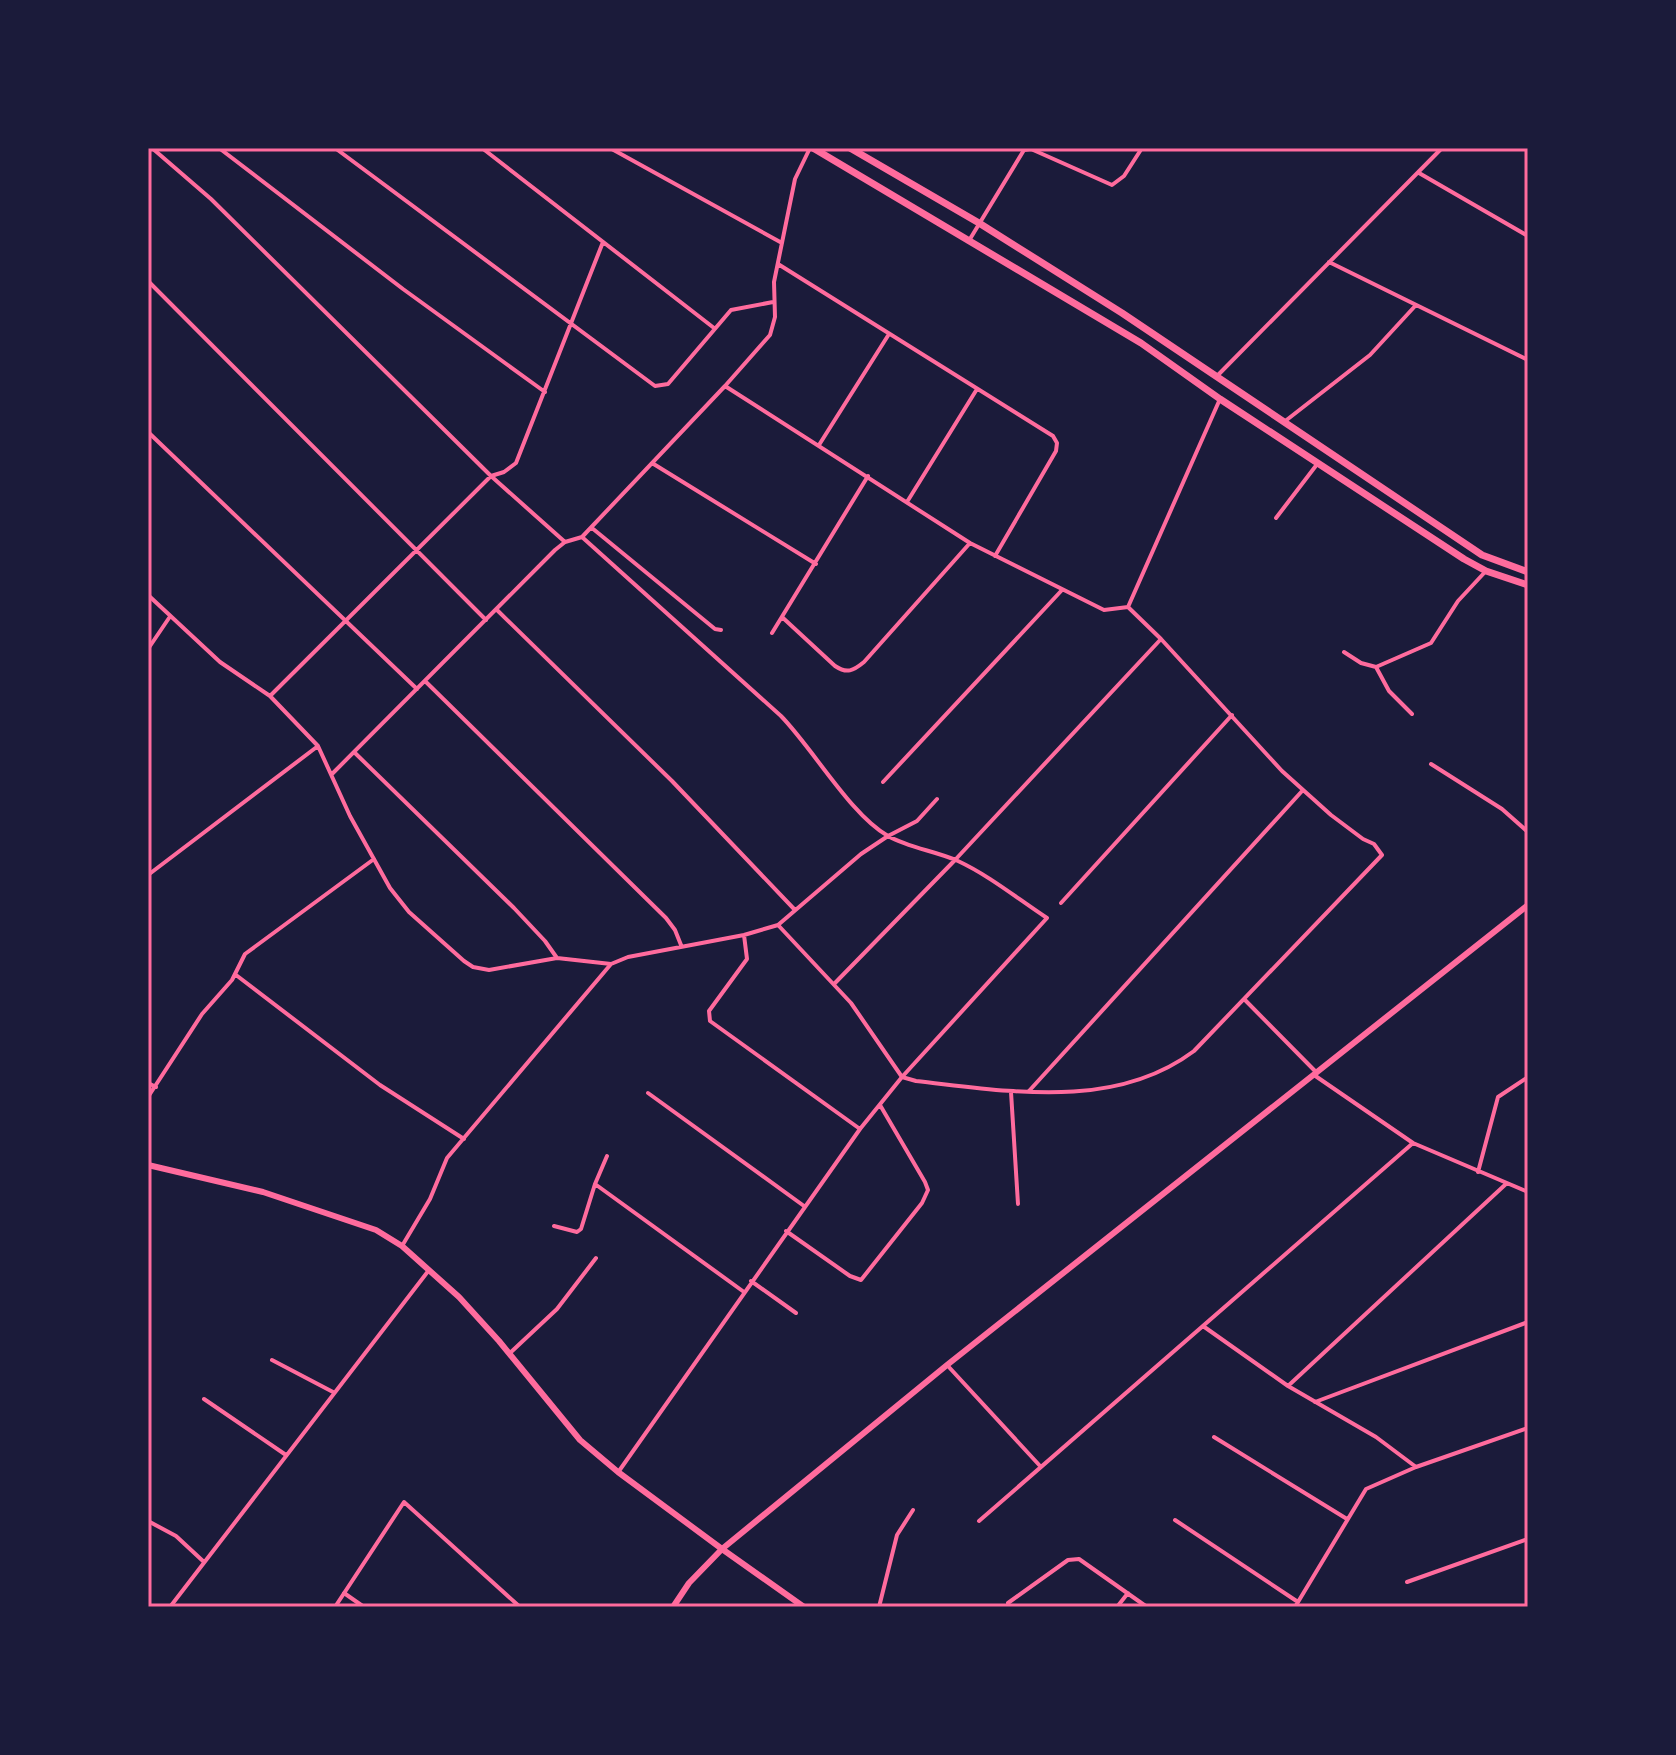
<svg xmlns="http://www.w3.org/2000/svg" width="1676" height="1755" viewBox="0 0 1676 1755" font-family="'Sofia Sans Condensed',sans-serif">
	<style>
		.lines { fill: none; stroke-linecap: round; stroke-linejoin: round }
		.minor { stroke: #ff6b9d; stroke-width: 4 }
		.tertiary { stroke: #ff6b9d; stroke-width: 6 }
		.secondary { stroke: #ff6b9d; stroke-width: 6 }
		.primary { stroke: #ff6b9d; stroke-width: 7 }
		.neatline { fill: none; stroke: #ff6b9d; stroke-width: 3 }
	</style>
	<rect width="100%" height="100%" fill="#1b1b3a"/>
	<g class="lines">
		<path class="minor" d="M152,148L211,199L491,476L565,542
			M219,148L403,289L545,392
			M335,148L655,386L668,384L731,310L773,302
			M482,148L714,328
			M610,148L782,243
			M1419,173L1528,236
			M970,239L1024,150L1031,149L1112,185L1124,176L1142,148
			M1329,262L1528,360
			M778,264L1053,436L1057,443L1056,451L995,556
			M148,281L486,620
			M1218,375L1442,148
			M725,386L970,543L1104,610L1128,607
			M1284,422L1370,355L1416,305
			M148,432L417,689
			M819,445L889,334
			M652,463L816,564
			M907,502L977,389
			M1276,518L1318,463
			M592,528L715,629L721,630
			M582,537L781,716C814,750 850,814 888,836C909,848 936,851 958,861C990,876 1018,899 1047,918L902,1077L860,1129L619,1471
			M148,595L220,662L270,696L318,746L350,816L390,888L409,912L464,961L473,967L489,970L557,958L611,964L628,957L744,935L778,925L861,854L888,836L917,821L937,799
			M1128,607L1220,399
			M497,610L672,781L795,910
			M782,617L835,666C847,674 853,671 864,662L970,543
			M772,633L868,476
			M148,649L169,618
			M1344,652L1361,663L1376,667L1431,643L1458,601L1485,572
			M1376,667L1389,691L1412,714
			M425,681L666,918L675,930L681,945
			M270,696L491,476L504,472L516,463L603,242
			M354,752L514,908L545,941L557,958
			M1431,764L1502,809L1528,832
			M332,774L555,550L565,542L582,537L725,386L770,335L775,317L774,282L795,179L810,148
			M883,782L1062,590
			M148,875L318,746
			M1061,903L1232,715
			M778,925L851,1003L902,1077L916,1081C1008,1091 1114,1111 1194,1051L1382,855L1374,844L1363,839L1331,815L1282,771L1161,639L1128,607
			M744,935L747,959L709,1011L710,1021L860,1129
			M236,975L380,1085L464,1139
			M835,983L955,860L1161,639
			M1245,1000L1316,1072
			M1314,1075L1413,1143L1528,1192
			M148,1083L156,1087
			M1029,1091L1303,790
			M1011,1092L1018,1204
			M648,1093L804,1206
			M148,1097L202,1014L232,980L245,954L374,859
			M1478,1172L1498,1097L1528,1077
			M595,1184L744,1292
			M554,1226L577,1232L581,1229L595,1184L607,1156
			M786,1231L850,1276L861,1280L922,1203L928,1190L925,1182L880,1105
			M402,1246L430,1199L447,1158L611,964
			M751,1281L796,1313
			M1203,1326L1288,1386L1376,1437L1416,1467
			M510,1353L557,1309L596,1258
			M272,1360L333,1392
			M947,1365L1041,1467
			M1288,1386L1507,1183
			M204,1399L286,1455
			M1315,1402L1528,1322
			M1214,1437L1347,1519
			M1175,1520L1298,1602
			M148,1521L176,1536L204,1562
			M979,1521L1413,1143
			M1407,1582L1528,1539
			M344,1593L364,1607
			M1008,1603L1068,1560L1079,1559L1147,1607
			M170,1607L429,1270
			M335,1607L404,1502L520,1607
			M879,1607L897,1535L913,1510
			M1117,1607L1128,1593
			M1295,1607L1366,1489L1416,1467L1528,1428"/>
		<path class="tertiary" d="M148,1165L263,1192L376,1230L402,1246L459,1297L499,1341L580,1440L618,1472L722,1549L804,1607"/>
		<path class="secondary" d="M673,1607L689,1583L722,1549L947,1365L1528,905"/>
		<path class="primary" d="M813,148L1141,343L1220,399L1464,559L1486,571L1528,585
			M850,148L979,223L1122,313L1482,555L1528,572"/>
	</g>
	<rect width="1676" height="1755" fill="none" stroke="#1b1b3a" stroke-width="300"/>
	<rect x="150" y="150" width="1376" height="1455" class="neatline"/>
</svg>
